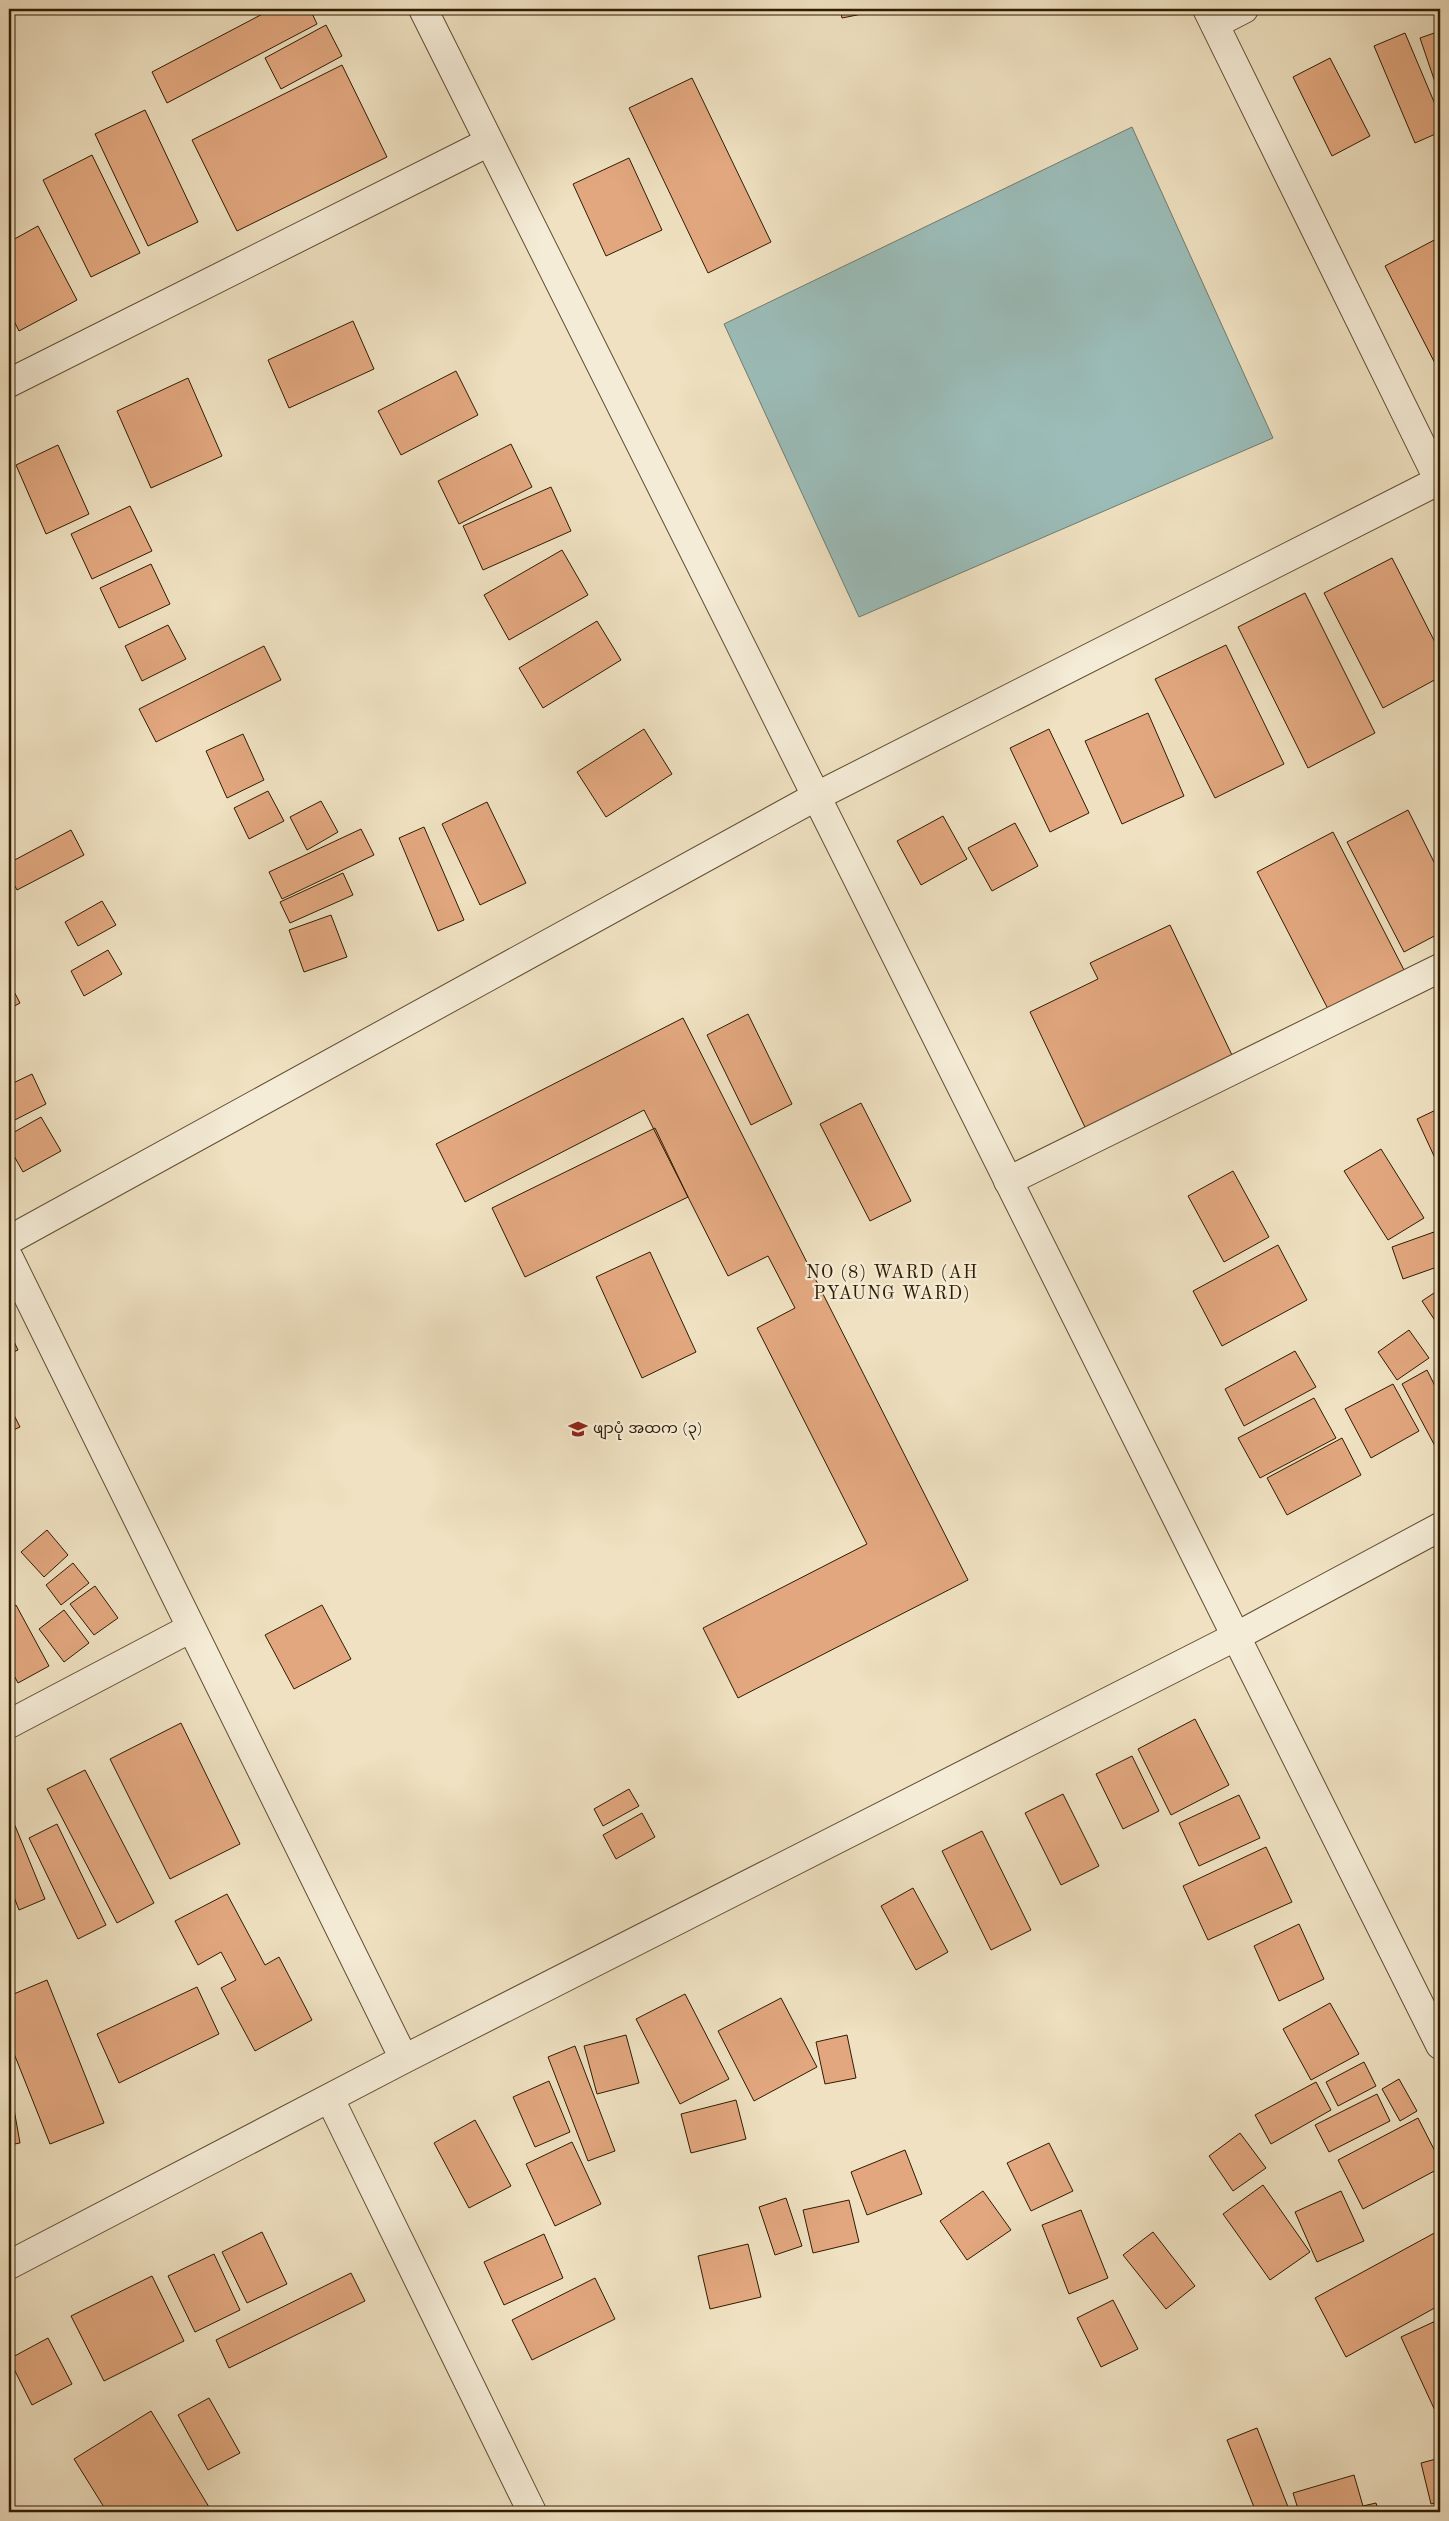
<svg xmlns="http://www.w3.org/2000/svg" width="1449" height="2521" viewBox="0 0 1449 2521" font-family="'Old Standard TT','Noto Sans Myanmar',serif">
	<style>
		.water { fill: #9bbcb8; stroke: #707c6f }
		.building { fill: #e2a77f; stroke: #301c02 }
		.lines { fill: none; stroke-linecap: round; stroke-linejoin: round }
		.minor-casing { stroke: #604d32; stroke-width: 30 }
		.tertiary-casing { stroke: #604d32; stroke-width: 30 }
		.minor { stroke: #f5ecd7; stroke-width: 28 }
		.tertiary { stroke: #f5ecd7; stroke-width: 28 }
		.labels { text-anchor: middle; dominant-baseline: central; stroke-width: 4.5; stroke-linejoin: round; paint-order: stroke }
		.poi-label { font-size: 15px; fill: #301c02; stroke: #f5ecd7; text-anchor: start }
		.quarter-label { font-size: 18px; letter-spacing: 1px; fill: #301c02; stroke: #f5ecd7 }
	</style>
	<rect width="100%" height="100%" fill="#efe1c1"/>
	<filter id="stains"><feTurbulence type="fractalNoise" baseFrequency=".004" numOctaves="4"/><feColorMatrix values="0 0 0 0 .2 0 0 0 0 .09 0 0 0 0 .02 0 0 0 .5 -.17"/></filter>
	<radialGradient id="worn" r=".72"><stop offset=".6" stop-color="#630" stop-opacity="0"/><stop offset="1" stop-color="#630" stop-opacity=".3"/></radialGradient>
	<path class="water" d="M1132,127L1273,438L859,617L724,324Z"/>
	<path class="building" d="M272,9H310L317,24L167,103L152,72Z
		M840,9H887L842,18Z
		M326,25L342,56L281,89L265,58Z
		M1440,31V94H1439L1420,38Z
		M1405,33L1440,116V132L1415,143L1374,46Z
		M1330,58L1370,136L1332,156L1293,77Z
		M342,65L387,157L237,231L192,140Z
		M692,78L771,242L708,273L629,108Z
		M145,110L198,222L148,246L95,134Z
		M92,155L140,253L91,277L43,180Z
		M629,158L662,230L606,256L573,184Z
		M38,226L77,300L19,331L9,311V242Z
		M1440,237V373L1385,266Z
		M353,321L374,369L289,408L268,360Z
		M456,371L478,415L401,455L378,411Z
		M188,378L222,456L151,488L117,411Z
		M511,444L532,487L459,524L438,481Z
		M58,445L89,514L46,534L16,465Z
		M551,487L571,531L483,570L463,526Z
		M130,506L152,551L92,579L71,534Z
		M562,550L588,595L509,640L484,595Z
		M1392,558L1440,652V677L1383,708L1324,593Z
		M151,564L170,604L119,628L100,588Z
		M1305,593L1375,733L1308,768L1238,627Z
		M597,621L621,660L543,708L519,668Z
		M168,625L186,659L142,681L125,646Z
		M1226,645L1284,764L1215,798L1155,679Z
		M264,646L281,680L156,742L139,709Z
		M1148,713L1184,796L1122,824L1085,741Z
		M644,729L672,774L606,817L577,772Z
		M1049,729L1089,813L1050,832L1010,748Z
		M243,734L264,780L227,798L206,751Z
		M268,791L284,821L249,839L234,808Z
		M1440,794V809L1435,797Z
		M321,801L338,832L307,850L290,817Z
		M487,802L526,883L480,905L442,824Z
		M1408,810L1440,874V933L1404,952L1347,842Z
		M943,816L967,859L921,885L897,841Z
		M1015,823L1038,866L992,891L968,848Z
		M424,827L464,920L438,931L399,838Z
		M361,829L374,855L282,899L269,872Z
		M71,830L84,855L17,890L9,875V863Z
		M1333,832L1404,970L1328,1009L1257,872Z
		M343,873L353,895L290,923L280,902Z
		M102,901L116,925L78,946L65,922Z
		M331,915L347,957L304,972L289,930Z
		M1170,925L1241,1074L1093,1144L1030,1012L1098,979L1090,963Z
		M108,950L122,974L84,996L71,971Z
		M9,982L20,1003L9,1009Z
		M748,1014L792,1104L751,1125L707,1035Z
		M683,1018L968,1580L738,1698L703,1628L867,1544L757,1328L795,1308L768,1256L728,1276L644,1110L465,1202L436,1144Z
		M32,1074L46,1104L9,1123V1085Z
		M861,1103L911,1201L870,1221L820,1124Z
		M1440,1108V1169L1417,1119Z
		M41,1117L61,1151L23,1172L9,1147V1135Z
		M655,1128L688,1197L525,1277L492,1208Z
		M1381,1149L1424,1218L1388,1240L1344,1171Z
		M1233,1171L1269,1237L1224,1262L1188,1196Z
		M1434,1232L1440,1250V1266L1403,1279L1392,1247Z
		M1278,1245L1307,1300L1222,1346L1193,1291Z
		M650,1252L696,1352L642,1378L596,1277Z
		M1440,1289V1328L1422,1301Z
		M1409,1330L1429,1358L1397,1380L1378,1352Z
		M9,1331L18,1350L9,1354Z
		M1295,1351L1316,1387L1244,1426L1225,1389Z
		M1427,1370L1440,1396V1446L1436,1448L1402,1384Z
		M1393,1384L1419,1431L1371,1458L1345,1409Z
		M1314,1398L1336,1438L1260,1478L1238,1438Z
		M9,1405L20,1427L9,1432Z
		M1342,1438L1361,1475L1287,1515L1267,1478Z
		M47,1530L68,1555L44,1577L21,1552Z
		M73,1563L89,1583L61,1605L46,1585Z
		M95,1586L118,1618L94,1635L70,1604Z
		M16,1605L49,1666L18,1683L9,1666V1609Z
		M322,1605L351,1659L294,1689L265,1635Z
		M64,1610L89,1643L64,1662L39,1629Z
		M1195,1719L1229,1785L1171,1815L1138,1749Z
		M181,1723L240,1844L170,1879L110,1759Z
		M1132,1756L1159,1811L1123,1829L1096,1774Z
		M85,1770L154,1903L117,1923L47,1789Z
		M629,1789L639,1806L603,1826L594,1809Z
		M1063,1794L1099,1866L1061,1885L1025,1813Z
		M1239,1795L1260,1838L1199,1866L1179,1823Z
		M9,1811L45,1899L19,1910L9,1884Z
		M642,1813L655,1837L616,1859L603,1835Z
		M57,1824L106,1925L78,1939L29,1838Z
		M982,1831L1031,1930L991,1950L942,1851Z
		M1266,1847L1292,1902L1208,1940L1183,1886Z
		M913,1888L948,1952L916,1970L881,1906Z
		M227,1894L265,1965L279,1957L312,2020L255,2051L221,1988L236,1980L221,1952L198,1965L175,1921Z
		M1299,1924L1324,1979L1279,2001L1254,1946Z
		M47,1980L104,2123L50,2144L9,2041V1996Z
		M197,1987L219,2034L119,2083L97,2034Z
		M685,1994L729,2079L680,2104L636,2019Z
		M781,1998L817,2067L754,2101L718,2031Z
		M1330,2003L1359,2054L1311,2080L1283,2029Z
		M626,2035L639,2083L597,2094L584,2046Z
		M847,2035L856,2078L825,2084L816,2042Z
		M575,2046L615,2151L588,2161L548,2057Z
		M1364,2062L1376,2086L1338,2106L1326,2082Z
		M1399,2079L1417,2111L1400,2121L1382,2089Z
		M9,2081L20,2143L9,2145Z
		M549,2081L570,2132L535,2147L513,2097Z
		M1316,2082L1331,2110L1271,2144L1255,2115Z
		M1377,2094L1390,2121L1329,2152L1315,2125Z
		M736,2100L746,2139L691,2153L681,2114Z
		M1418,2118L1440,2161V2168L1363,2209L1338,2160Z
		M475,2120L511,2186L469,2208L434,2143Z
		M1240,2133L1266,2168L1233,2191L1209,2156Z
		M572,2142L601,2204L555,2226L526,2164Z
		M1049,2143L1073,2191L1031,2211L1007,2163Z
		M905,2150L922,2194L867,2215L851,2172Z
		M1263,2185L1310,2252L1270,2280L1223,2214Z
		M983,2191L1011,2230L967,2260L940,2221Z
		M1341,2191L1364,2241L1317,2262L1295,2212Z
		M786,2198L802,2246L775,2255L759,2207Z
		M849,2200L859,2242L813,2253L803,2210Z
		M1081,2210L1108,2278L1069,2294L1042,2225Z
		M1440,2230V2305L1346,2357L1315,2298Z
		M262,2232L287,2284L247,2303L222,2252Z
		M1153,2232L1195,2286L1166,2309L1123,2255Z
		M544,2234L563,2278L504,2305L484,2262Z
		M748,2244L761,2297L710,2309L698,2256Z
		M214,2254L240,2310L195,2332L168,2276Z
		M351,2273L365,2301L229,2368L216,2340Z
		M152,2276L184,2341L104,2381L71,2316Z
		M595,2278L615,2319L532,2360L512,2320Z
		M1113,2300L1138,2349L1101,2367L1077,2318Z
		M1440,2319V2413L1437,2415L1401,2337Z
		M48,2338L72,2384L32,2405L9,2359Z
		M209,2398L240,2453L208,2470L178,2415Z
		M151,2411L212,2512H107L74,2459Z
		M1257,2428L1290,2512H1256L1227,2440Z
		M1440,2458V2502L1431,2504L1421,2463Z
		M1354,2475L1363,2506L1376,2503L1379,2512H1299L1293,2493Z"/>
	<g class="lines">
		<g class="minor-casing">
			<path id="minor" d="M1207,9L1440,483
				M1215,24L1244,9
				M9,383L489,142
				M1008,1181L1440,968
				M9,1240L817,796L1440,480
				M9,1258L404,2059
				M9,1724L191,1628
				M330,2099L532,2512
				M9,2265L404,2059L1235,1637L1440,1527"/>
		</g>
		<g class="tertiary-casing">
			<path id="tertiary" d="M423,9L1440,2045"/>
		</g>
		<use href="#minor" class="minor"/>
		<use href="#tertiary" class="tertiary"/>
	</g>
	<defs>
		<g id="school-bare" transform="scale(1.5)"><path d="M0-5L7-2L0 1L-7-2ZM-4 1L0 2.5L4 1V4Q0 6-4 4Z" fill="#8f2418" stroke="#f5ecd7" stroke-width="2.5" paint-order="stroke"/></g>
	</defs>
	<g fill-rule="evenodd">
		<use href="#school-bare" x="578" y="1429"/>
	</g>
	<g class="labels">
		<g class="poi-label">
			<text x="593" y="1429">ဖျာပုံ အထက (၃)</text>
		</g>
		<g class="quarter-label">
			<text x="892" y="1273">NO (8) WARD (AH<tspan x="892" dy="21">PYAUNG WARD)</tspan></text>
		</g>
	</g>
	<rect width="1449" height="2521" fill="none" stroke="#efe1c1" stroke-width="30"/>
	<rect x="10" y="10" width="1429" height="2501" fill="none" stroke="#301c02" stroke-width="2.5"/>
	<rect x="15" y="15" width="1419" height="2491" fill="none" stroke="#301c02"/>
	<rect width="100%" height="100%" filter="url(#stains)"/>
	<rect width="100%" height="100%" fill="url(#worn)"/>
</svg>
